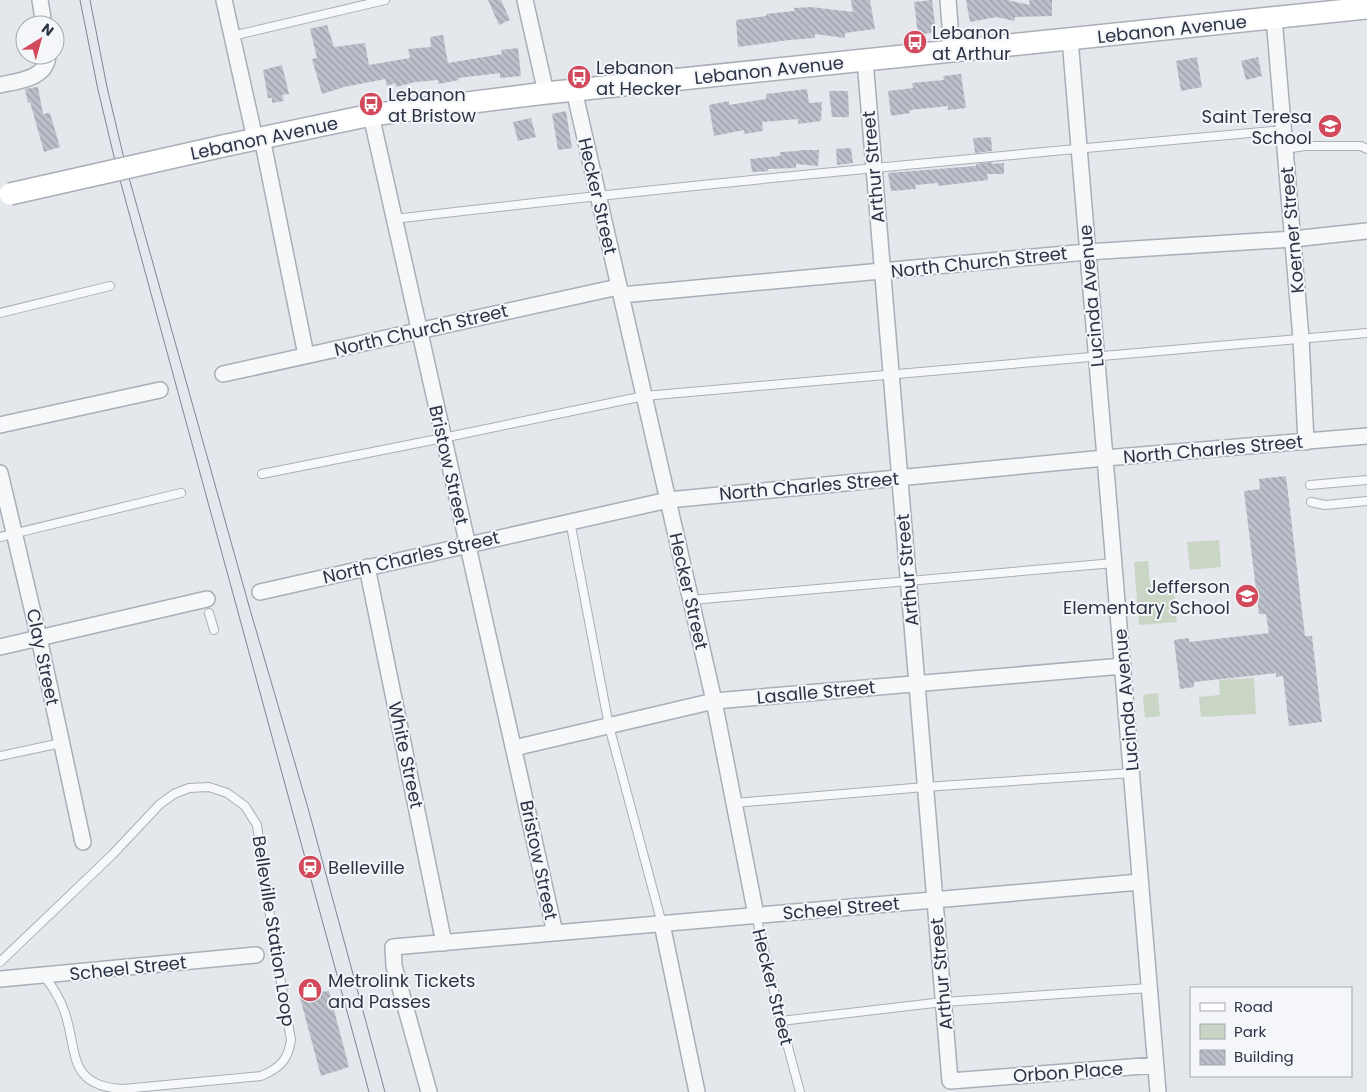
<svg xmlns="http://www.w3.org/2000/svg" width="1367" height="1092" viewBox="0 0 1367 1092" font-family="Poppins,sans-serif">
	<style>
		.green { fill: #c9d6c5 }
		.building { fill: url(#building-back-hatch) }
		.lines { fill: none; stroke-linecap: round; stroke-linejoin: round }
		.lane-casing { stroke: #a9aeb7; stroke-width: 10 }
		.street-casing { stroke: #a9aeb7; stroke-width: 18 }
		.secondary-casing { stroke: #a9aeb7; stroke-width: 24 }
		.lane { stroke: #f7f8fa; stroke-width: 8 }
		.street { stroke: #f7f8fa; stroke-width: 15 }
		.secondary { stroke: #fff; stroke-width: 21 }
		.tram { stroke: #7d8696; stroke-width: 1 }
		.secondary-bridge-casing { stroke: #a9aeb7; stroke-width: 24; stroke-linecap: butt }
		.secondary-bridge { stroke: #fff; stroke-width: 21 }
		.labels { text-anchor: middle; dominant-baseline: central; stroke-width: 4; stroke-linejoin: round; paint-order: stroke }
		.street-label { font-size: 18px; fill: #2b3445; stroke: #f4f6f9 }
		.poi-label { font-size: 18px; fill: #2b3445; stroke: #f4f6f9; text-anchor: start }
	</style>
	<defs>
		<pattern id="building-back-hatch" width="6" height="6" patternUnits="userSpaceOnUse" patternTransform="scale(1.25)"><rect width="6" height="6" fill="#bbc0ca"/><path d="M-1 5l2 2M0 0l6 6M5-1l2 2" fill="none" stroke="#989da6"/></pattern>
	</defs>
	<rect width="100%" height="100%" fill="#e4e7ec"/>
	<path class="green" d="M1219,540L1221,567L1190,570L1187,542Z
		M1148,561L1150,584L1173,582L1177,622L1139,625L1134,562Z
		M1254,678L1256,714L1201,717L1199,697L1220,695L1219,680Z
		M1158,693L1160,716L1145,718L1143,695Z"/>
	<path class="building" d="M488,0H501L510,20L499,25Z
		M851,0H870L875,29L845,33V38L815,34V38L789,40L738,47L736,20L766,16V14L794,11V8L811,7L853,12Z
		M932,0L936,32L918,35L914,2Z
		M966,0H1007L1030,5L1029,0H1052V16L1015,17L1014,21L997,17L970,22Z
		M327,25L334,47L365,43L369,65L410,58L408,49L431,47L430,37L443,35L448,63L502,54L501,50L518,48L521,76L500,78V73L458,78L459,80L438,84V80L415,82L396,87L395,83L387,86L385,79L344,87L322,94L312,59L317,58L310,29Z
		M1197,57L1202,87L1181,91L1176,61Z
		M1258,57L1262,76L1246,80L1241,61Z
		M282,65L289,94L282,95L284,101L272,103V98H268L263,70Z
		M961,74L966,108L948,110V106L910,110V113L891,116L888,91L913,88L912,83L944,80L943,76Z
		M38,87L43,114L50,113L60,147L44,152L30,102L28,103L25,89Z
		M807,89L809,103L822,102L821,121L798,124V119L762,122L763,131L744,134V130L714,136L709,105L729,101V105L766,99V94Z
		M829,91H848L849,117H832Z
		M566,111L572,148L558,150L552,114Z
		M531,118L536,137L518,141L513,122Z
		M991,137L992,151L975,153L973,138Z
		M851,148L853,163L837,165L836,149Z
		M799,150H819L818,166L796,164V168L768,169V171L752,172L750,159L780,156V152L799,151Z
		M992,162V164L1004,163V174H987L988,180L938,186V183L915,185L916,189L891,191L888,173L976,166V164Z
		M1286,476L1305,636H1312L1322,722L1289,726L1283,676L1276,677V673L1194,682V687L1180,689L1174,640L1189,638V642L1269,633L1266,614H1259L1244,491L1260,489L1259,479Z
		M329,991L349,1067L321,1076L299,994Z"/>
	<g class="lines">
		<g class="lane-casing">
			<path id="lane" d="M232,36L385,0
				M1285,149L1305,146H1361L1367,149
				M394,219C690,184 987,157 1284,130
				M0,313L110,286
				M262,474L443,438L644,396L1367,333
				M1310,485L1367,480
				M1311,502L1325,505L1367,501
				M570,521L609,726L662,924
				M0,537L181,493
				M691,600L1114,563
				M209,613L214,630
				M0,756L61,743
				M734,803L925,787L1132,773
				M756,915L781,1021L800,1092
				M0,962L112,855L160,804L174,794L189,788L209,787L227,793L245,806L257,825L274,943L291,1040C288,1060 280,1068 261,1076L123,1089C67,1086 78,1052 65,1013C60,998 53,987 44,976
				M781,1021L943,1002L1149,988"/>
		</g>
		<g class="street-casing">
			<path id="street" d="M40,0L44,25
				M224,0L255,139
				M525,0L546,93
				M948,0L952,51
				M1274,18L1301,338L1306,442
				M1070,39L1158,1092
				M865,60L950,1081L1156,1065
				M0,85C18,81 47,79 48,55
				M574,90L714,701L756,915
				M371,115L555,933
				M262,138L306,355
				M621,295L1087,252L1293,239L1367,231
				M223,374L618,287
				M0,425L160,390
				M0,473L39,638L83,842
				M367,567L444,943
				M260,592L668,500L1105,458L1367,436
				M0,647L207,599
				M514,748L714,701L1123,666
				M662,924L697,1092
				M0,979L256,955
				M429,1092L394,966L393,947L1140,882"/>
		</g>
		<g class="secondary-casing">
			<path id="secondary" d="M223,146L371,115L546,93L1367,8"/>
		</g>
		<use href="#lane" class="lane"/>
		<use href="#street" class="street"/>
		<use href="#secondary" class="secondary"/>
		<path class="tram" d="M80,0L98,90L117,169L369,1092
			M90,0L107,87L126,167L249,606L308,808L385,1092"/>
		<g class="secondary-bridge-casing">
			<path id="secondary-bridge" d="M10,194L223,146"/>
		</g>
		<use href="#secondary-bridge" class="secondary-bridge"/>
	</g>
	<defs>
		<g id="bus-disc" transform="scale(1.25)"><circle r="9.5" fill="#d1495b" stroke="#f4f6f9"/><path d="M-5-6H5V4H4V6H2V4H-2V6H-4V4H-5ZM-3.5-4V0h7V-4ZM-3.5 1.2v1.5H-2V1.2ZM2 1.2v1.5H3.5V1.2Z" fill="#fff"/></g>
		<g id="school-disc" transform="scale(1.25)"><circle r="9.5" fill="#d1495b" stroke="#f4f6f9"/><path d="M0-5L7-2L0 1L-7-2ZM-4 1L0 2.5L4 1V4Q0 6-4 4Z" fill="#fff"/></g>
		<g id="station-disc" transform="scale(1.25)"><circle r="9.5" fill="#d1495b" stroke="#f4f6f9"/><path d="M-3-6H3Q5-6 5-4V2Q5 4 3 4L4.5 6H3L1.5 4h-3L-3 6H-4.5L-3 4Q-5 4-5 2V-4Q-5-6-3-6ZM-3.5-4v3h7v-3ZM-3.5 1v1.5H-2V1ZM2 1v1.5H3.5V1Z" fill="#fff"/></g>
		<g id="shop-disc" transform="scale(1.25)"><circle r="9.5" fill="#d1495b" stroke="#f4f6f9"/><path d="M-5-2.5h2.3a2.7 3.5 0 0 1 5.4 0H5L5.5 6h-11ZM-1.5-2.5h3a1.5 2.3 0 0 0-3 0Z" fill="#fff"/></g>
	</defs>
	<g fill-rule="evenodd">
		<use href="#bus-disc" x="915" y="42"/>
		<use href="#bus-disc" x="579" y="77"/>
		<use href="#bus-disc" x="371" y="104"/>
		<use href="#school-disc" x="1330" y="126"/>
		<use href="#school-disc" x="1247" y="596"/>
		<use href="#station-disc" x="310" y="867"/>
		<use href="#shop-disc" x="310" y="990"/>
	</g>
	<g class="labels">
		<g class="street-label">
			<text transform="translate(1172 29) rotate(-6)">Lebanon Avenue</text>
			<text transform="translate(769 70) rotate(-6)">Lebanon Avenue</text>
			<text transform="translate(264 138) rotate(-12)">Lebanon Avenue</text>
			<text transform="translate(873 167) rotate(-95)">Arthur Street</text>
			<text transform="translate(598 196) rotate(77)">Hecker Street</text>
			<text transform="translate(1292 230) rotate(-95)">Koerner Street</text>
			<text transform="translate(979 262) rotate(-6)">North Church Street</text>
			<text transform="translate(1091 296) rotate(-95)">Lucinda Avenue</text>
			<text transform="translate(421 330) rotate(-13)">North Church Street</text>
			<text transform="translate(1213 449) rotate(-5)">North Charles Street</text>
			<text transform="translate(449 465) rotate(77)">Bristow Street</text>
			<text transform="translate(809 486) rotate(-5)">North Charles Street</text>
			<text transform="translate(411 557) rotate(-13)">North Charles Street</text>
			<text transform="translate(907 570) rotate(-95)">Arthur Street</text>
			<text transform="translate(689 591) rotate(77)">Hecker Street</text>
			<text transform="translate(43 657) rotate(78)">Clay Street</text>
			<text transform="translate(816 692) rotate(-5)">Lasalle Street</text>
			<text transform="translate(1126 700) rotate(-95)">Lucinda Avenue</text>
			<text transform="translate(406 755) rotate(78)">White Street</text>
			<text transform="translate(539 860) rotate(78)">Bristow Street</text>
			<text transform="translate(841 908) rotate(-5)">Scheel Street</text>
			<text transform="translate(274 931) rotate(81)">Belleville Station Loop</text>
			<text transform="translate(128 968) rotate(-6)">Scheel Street</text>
			<text transform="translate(941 974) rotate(-95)">Arthur Street</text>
			<text transform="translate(773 987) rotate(76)">Hecker Street</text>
			<text transform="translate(1068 1072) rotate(-4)">Orbon Place</text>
		</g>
		<g class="poi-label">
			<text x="932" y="32">Lebanon<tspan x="932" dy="21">at Arthur</tspan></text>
			<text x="596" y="67">Lebanon<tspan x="596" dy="21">at Hecker</tspan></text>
			<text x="388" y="94">Lebanon<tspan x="388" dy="21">at Bristow</tspan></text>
			<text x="1312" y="116" text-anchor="end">Saint Teresa<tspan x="1312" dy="21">School</tspan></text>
			<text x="1230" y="586" text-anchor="end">Jefferson<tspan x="1230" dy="21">Elementary School</tspan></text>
			<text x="328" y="867">Belleville</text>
			<text x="328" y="980">Metrolink Tickets<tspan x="328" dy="21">and Passes</tspan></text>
		</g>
	</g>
	<rect x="1190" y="987" width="162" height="90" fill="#f4f6f9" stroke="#a4a8b1"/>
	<rect x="1200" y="1003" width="25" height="8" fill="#ffffff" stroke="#a4a8b1"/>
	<text x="1234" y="1012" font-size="15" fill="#2b3445">Road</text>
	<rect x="1200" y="1024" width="25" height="15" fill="#c9d6c5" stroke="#a4a8b1"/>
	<text x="1234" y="1037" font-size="15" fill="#2b3445">Park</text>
	<rect x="1200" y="1050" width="25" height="15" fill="url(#building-back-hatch)" stroke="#a4a8b1"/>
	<text x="1234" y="1062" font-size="15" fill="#2b3445">Building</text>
	<g transform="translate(40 40) rotate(37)"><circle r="24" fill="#f4f6f9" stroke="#a4a8b1"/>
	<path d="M0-4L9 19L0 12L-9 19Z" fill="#d1495b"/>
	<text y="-8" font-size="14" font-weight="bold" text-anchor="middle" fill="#2b3445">N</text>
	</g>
</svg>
